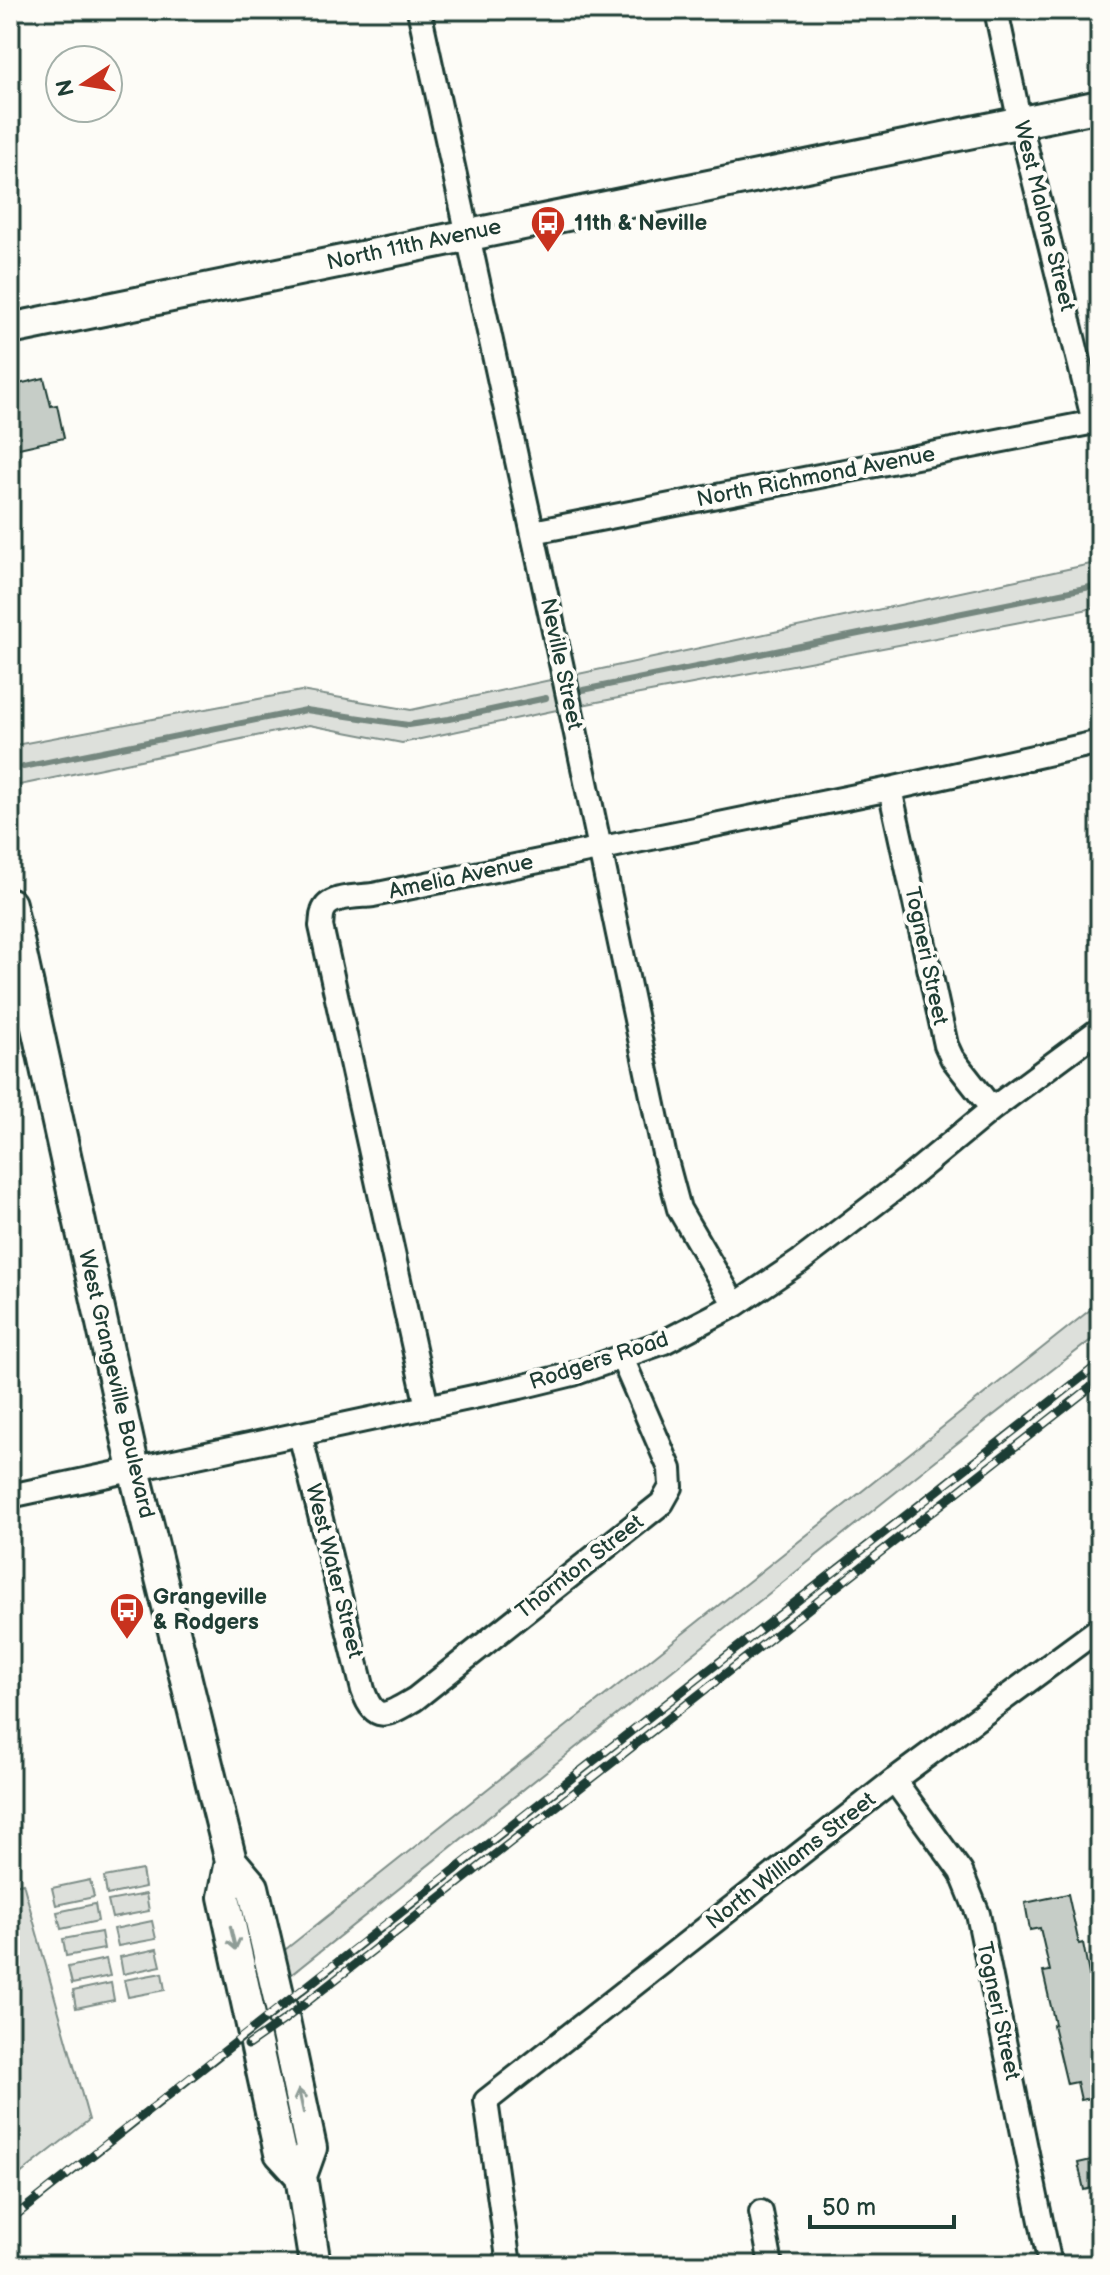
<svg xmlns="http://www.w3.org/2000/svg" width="1110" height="2275" viewBox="0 0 1110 2275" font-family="'Balsamiq Sans',sans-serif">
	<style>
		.green { fill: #dde0db; stroke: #7e8e88; stroke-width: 2 }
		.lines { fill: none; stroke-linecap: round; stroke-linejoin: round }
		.stream { stroke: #75877f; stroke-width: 6 }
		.building { fill: #c6cdc7; stroke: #1f3d34; stroke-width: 2 }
		.minor-casing { stroke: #1f3d34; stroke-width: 28 }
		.secondary-casing { stroke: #1f3d34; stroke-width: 36 }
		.minor { stroke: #fdfcf7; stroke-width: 22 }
		.secondary { stroke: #fdfcf7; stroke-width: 30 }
		.rail-casing { stroke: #1f3d34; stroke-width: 9 }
		.rail { stroke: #fdfcf7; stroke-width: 6; stroke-dasharray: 18; stroke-linecap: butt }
		.oneway { stroke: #8e9c96 }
		.labels { text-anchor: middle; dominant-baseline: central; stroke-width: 8; stroke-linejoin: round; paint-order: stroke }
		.street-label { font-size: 22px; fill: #1f3d34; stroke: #fdfcf7 }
		.poi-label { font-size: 22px; font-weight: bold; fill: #1f3d34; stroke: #fdfcf7; text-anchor: start }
	</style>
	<rect width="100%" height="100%" fill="#fdfcf7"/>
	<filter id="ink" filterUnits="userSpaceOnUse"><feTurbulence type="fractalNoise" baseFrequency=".0125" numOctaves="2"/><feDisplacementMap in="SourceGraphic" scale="16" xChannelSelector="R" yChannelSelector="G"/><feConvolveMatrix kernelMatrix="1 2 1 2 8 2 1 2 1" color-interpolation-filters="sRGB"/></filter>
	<g filter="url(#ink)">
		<path class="green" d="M1100,562V607L571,707L402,743L309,725L10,787V746L301,691L411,710Z
			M1100,1302V1333L955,1445L277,1986L311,2148L280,2153L231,1861L271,1961Z
			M142,1870L145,1887L107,1895L104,1877Z
			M90,1880L94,1897L56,1905L52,1888Z
			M23,1883L89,2120L10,2182V1886Z
			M146,1894L149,1911L112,1918L108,1901Z
			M95,1904L98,1921L61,1929L57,1912Z
			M152,1921L156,1939L118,1946L114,1929Z
			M101,1932L104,1949L66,1956L63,1939Z
			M157,1949L161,1966L123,1974L120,1957Z
			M106,1959L110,1976L72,1984L68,1967Z
			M162,1973L165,1990L128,1997L124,1980Z
			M111,1983L114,2000L76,2008L73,1991Z"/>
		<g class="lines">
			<path class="stream" d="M583,690L1100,585
				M23,767L306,710L408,725L449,719L546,698"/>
		</g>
		<path class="building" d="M44,378L51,406L57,405L64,438L10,450V386Z
			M1068,1894L1079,1944L1083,1943L1100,2032V2096L1081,2100L1077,2082L1067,2084L1053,2025L1055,2024L1043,1972L1050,1971L1040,1928L1030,1930L1025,1903Z
			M1100,2158V2186L1084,2190L1078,2163Z"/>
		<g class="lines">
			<g class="minor-casing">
				<path id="minor" d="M419,10L564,677L664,1153L679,1209L735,1305
					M996,10L1020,123L1094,422
					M533,532L1100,421
					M890,789L946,1045L952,1058L992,1109
					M427,1407L321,926C322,921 321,917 323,912C328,895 358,897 373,895L890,789L1100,742
					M300,1434L363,1690C375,1726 389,1714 415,1699L662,1503L671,1487L670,1469L622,1358
					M10,1496L520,1387L573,1374L664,1342L735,1305L799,1262L901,1184L992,1109L1100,1029
					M894,1780L961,1872L978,1914L1050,2265
					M761,2212L771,2265
					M509,2265L486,2101L894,1780L1100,1628"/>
			</g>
			<g class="secondary-casing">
				<path id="secondary" d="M10,329L1100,106
					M10,904L134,1469L231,1861L224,1897L280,2153L301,2176
					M231,1861L253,1887L284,2020L311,2148L301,2176L315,2265"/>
			</g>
			<use href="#minor" class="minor"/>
			<use href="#secondary" class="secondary"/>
			<g class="rail-casing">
				<path id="rail" d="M248,2045L284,2020L1100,1380
					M10,2220C372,1933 737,1649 1100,1363"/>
			</g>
			<use href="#rail" class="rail"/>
		</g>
		<defs><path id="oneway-shaft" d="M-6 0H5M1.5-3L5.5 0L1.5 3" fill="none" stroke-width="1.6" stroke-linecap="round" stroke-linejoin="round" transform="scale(2)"/></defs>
		<g class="oneway">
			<use href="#oneway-shaft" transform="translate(233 1938) rotate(77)"/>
			<use href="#oneway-shaft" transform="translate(301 2101) rotate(-102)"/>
		</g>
	</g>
	<defs>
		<g id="bus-pin" transform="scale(1.8)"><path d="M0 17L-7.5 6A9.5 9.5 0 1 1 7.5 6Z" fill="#c8321e" stroke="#fdfcf7"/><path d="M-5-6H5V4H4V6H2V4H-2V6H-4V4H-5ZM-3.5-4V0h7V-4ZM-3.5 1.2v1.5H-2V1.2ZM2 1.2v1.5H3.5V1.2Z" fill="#fff"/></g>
	</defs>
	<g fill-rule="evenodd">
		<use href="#bus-pin" x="548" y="223"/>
		<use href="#bus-pin" x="127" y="1610"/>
	</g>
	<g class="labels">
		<g class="street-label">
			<text transform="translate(1044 216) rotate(76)">West Malone Street</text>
			<text transform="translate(414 245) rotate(-12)">North 11th Avenue</text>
			<text transform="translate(816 477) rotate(-11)">North Richmond Avenue</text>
			<text transform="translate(561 664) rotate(78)">Neville Street</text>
			<text transform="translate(461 877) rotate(-12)">Amelia Avenue</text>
			<text transform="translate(926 956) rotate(78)">Togneri Street</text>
			<text transform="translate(599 1361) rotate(-18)">Rodgers Road</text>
			<text transform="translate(116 1384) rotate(77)">West Grangeville Boulevard</text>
			<text transform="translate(580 1567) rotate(-38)">Thornton Street</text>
			<text transform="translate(334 1571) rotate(76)">West Water Street</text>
			<text transform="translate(791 1861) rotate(-38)">North Williams Street</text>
			<text transform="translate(998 2011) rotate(78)">Togneri Street</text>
		</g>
		<g class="poi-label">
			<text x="574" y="223">11th &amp; Neville</text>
			<text x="153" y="1597">Grangeville<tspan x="153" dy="25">&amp; Rodgers</tspan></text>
		</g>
	</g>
	<rect width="1110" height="2275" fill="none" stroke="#fdfcf7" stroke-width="40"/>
	<rect x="20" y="20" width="1070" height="2235" fill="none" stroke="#1f3d34" stroke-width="3" filter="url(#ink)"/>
	<g transform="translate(84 84) rotate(258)"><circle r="38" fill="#fdfcf7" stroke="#a4b0a9" stroke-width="2"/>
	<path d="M0-6L14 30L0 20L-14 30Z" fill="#c8321e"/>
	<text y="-12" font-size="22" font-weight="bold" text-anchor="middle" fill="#1f3d34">N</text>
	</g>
	<path d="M810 2215v12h144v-12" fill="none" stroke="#1f3d34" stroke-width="4"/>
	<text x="822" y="2215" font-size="24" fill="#1f3d34" stroke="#fdfcf7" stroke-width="6" paint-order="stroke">50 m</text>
</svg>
